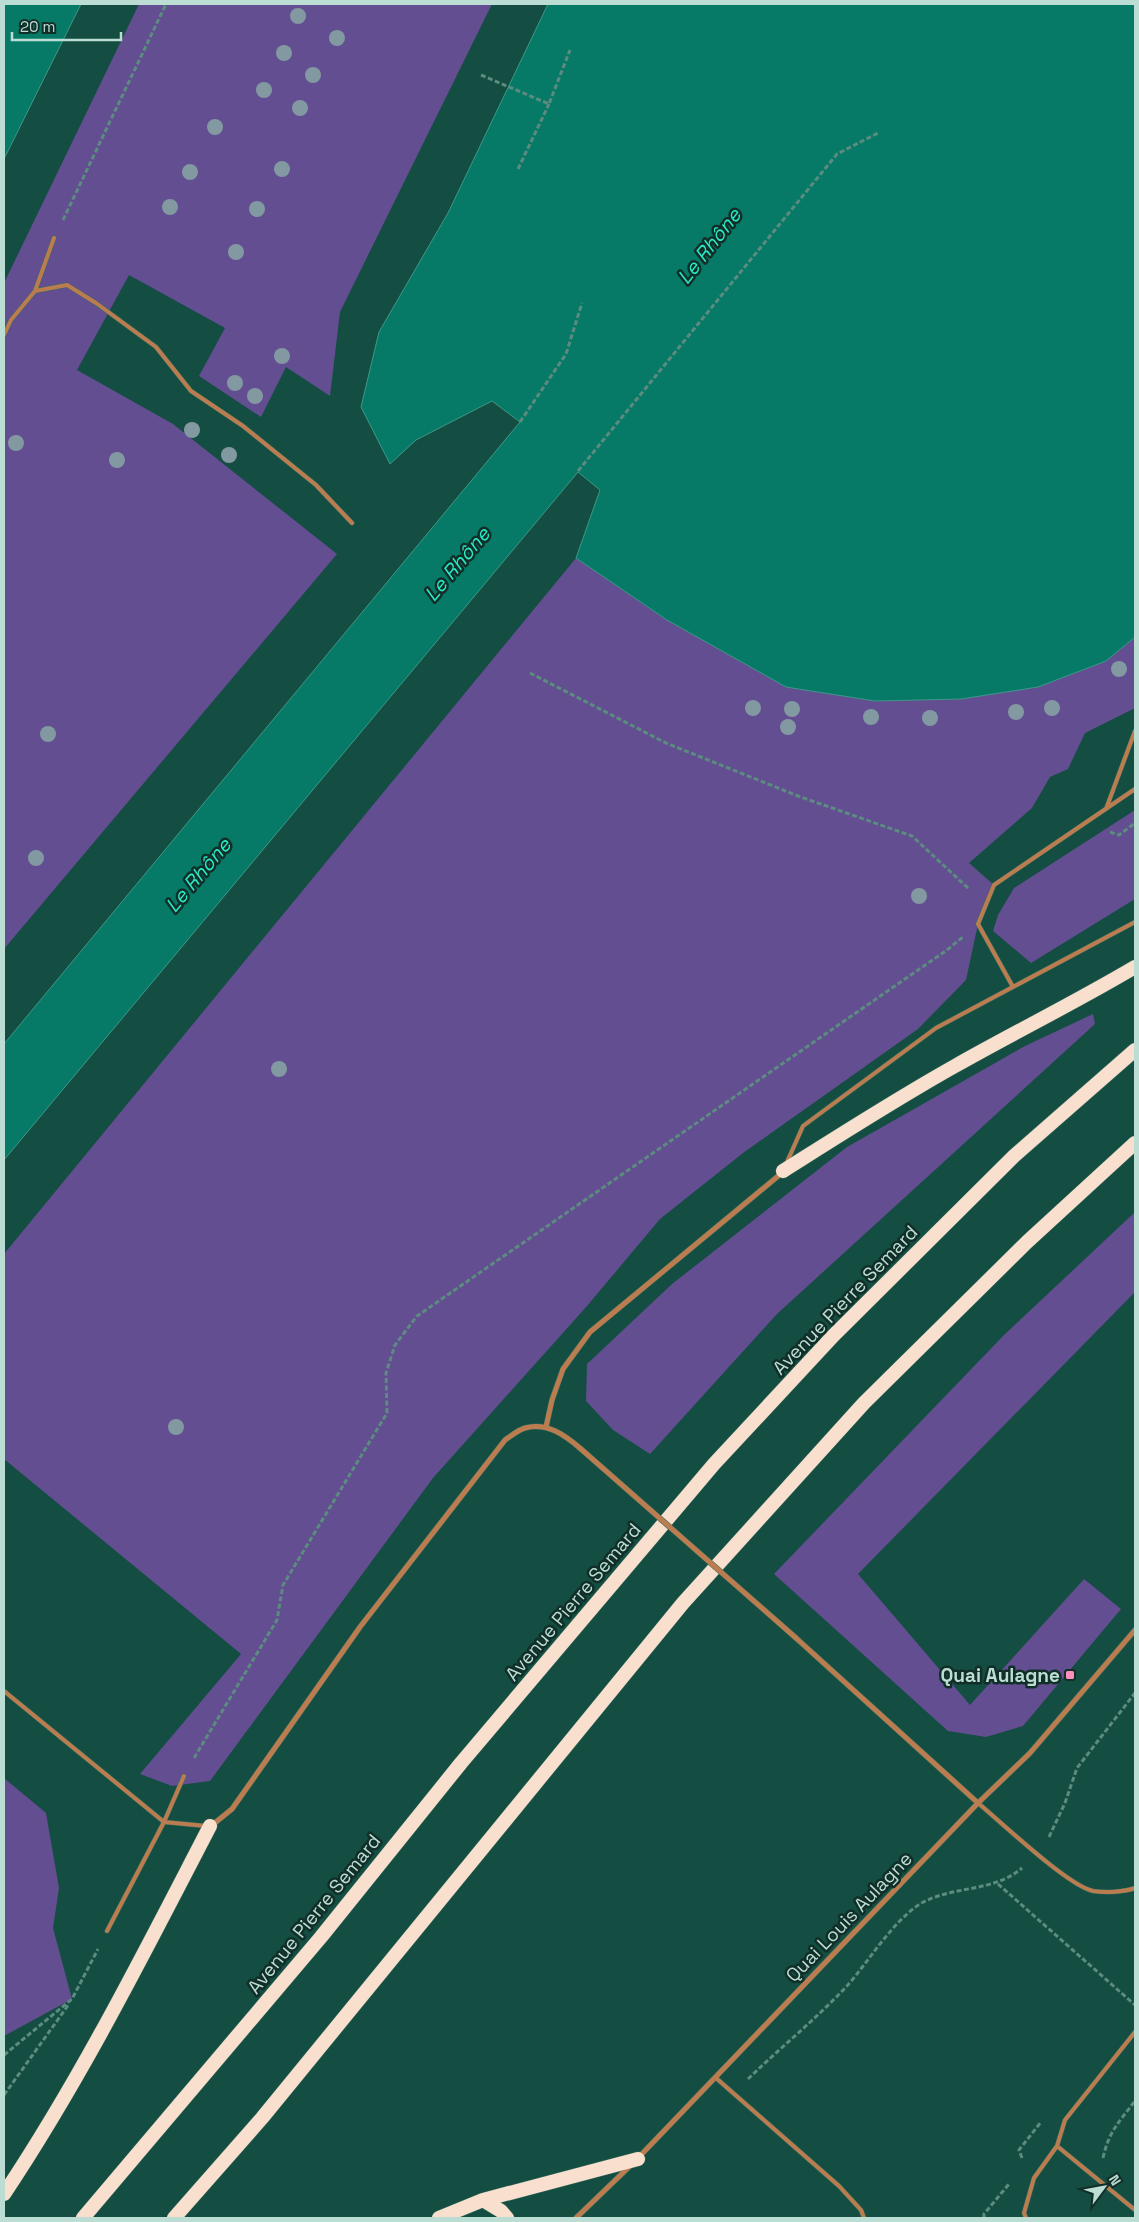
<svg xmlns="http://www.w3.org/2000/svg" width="1139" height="2222" viewBox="0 0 1139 2222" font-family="'Space Grotesk',sans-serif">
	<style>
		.green { fill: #624e91 }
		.water { fill: #077a67; stroke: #3d9887 }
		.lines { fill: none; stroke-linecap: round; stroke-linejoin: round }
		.service-casing { stroke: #356a5e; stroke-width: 5 }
		.minor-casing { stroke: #356a5e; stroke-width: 6 }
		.trunk-casing { stroke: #356a5e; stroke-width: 15 }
		.path { stroke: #5c8b80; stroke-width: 3; stroke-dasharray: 5 2.5; stroke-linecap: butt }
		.service { stroke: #bb7d50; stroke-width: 4 }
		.minor { stroke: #bb7d50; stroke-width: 5 }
		.trunk { stroke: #f9e0ce; stroke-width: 14 }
		.minor-bridge-casing { stroke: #356a5e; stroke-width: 6; stroke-linecap: butt }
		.minor-bridge { stroke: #bb7d50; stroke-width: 5 }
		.tree { fill: #8399a2 }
		.poi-dot { fill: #ff8eba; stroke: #112f28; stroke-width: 2 }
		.labels { text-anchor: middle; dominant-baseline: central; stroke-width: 5; stroke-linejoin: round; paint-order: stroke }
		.street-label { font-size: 19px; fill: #bbddd3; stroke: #112f28 }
		.poi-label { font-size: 19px; font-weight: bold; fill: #bbddd3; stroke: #112f28; text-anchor: end }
		.water-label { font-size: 20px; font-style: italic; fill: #28eac7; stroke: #112f28 }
	</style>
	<rect width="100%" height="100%" fill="#144d41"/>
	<path class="green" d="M139,4H492L340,312L330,396L286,367L261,417L199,376L225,328L129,275L77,370L173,424L337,554L4,949V283Z
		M576,558L667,620L1112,656L1135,637V708L1085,733L1068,769L1050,777L1032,808L969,863L994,885L978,924L966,980L918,1029L743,1153L660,1219L587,1306L433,1478L210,1781L172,1786L140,1774L241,1654L4,1459V1254Z
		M1135,810V899L1031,963L993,931L998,915L1014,888Z
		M1093,1014L1095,1024L777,1314L650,1454L613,1430L586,1401L587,1364L672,1284L847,1147L1025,1046Z
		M1135,1212V1292L858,1574L970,1705L1084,1579L1121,1609L1023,1726L986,1737L948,1731L774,1574L1004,1335Z
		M4,1778L46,1813L59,1888L53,1928L72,1999L4,2036Z"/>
	<path class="water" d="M4,4H81L4,159Z
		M548,4H1135V637L1106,661L1038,687L961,699L875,701L786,687L667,620L576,558L600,490L578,472L4,1160V1044L520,422L492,401L416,440L390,464L361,407L379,332L448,213Z"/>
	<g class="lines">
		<g class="service-casing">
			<path id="service" d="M35,291L54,238
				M4,335L11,320L35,291L67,285L96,303L156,347L191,391L243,426L316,485L352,523
				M1106,809L1135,731
				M1013,987L978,924L994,885L1135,789
				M787,1162L803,1126L936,1028L1135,922
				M4,1691L164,1822L206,1826
				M978,1803C1001,1822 1068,1886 1093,1891C1106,1893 1124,1892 1135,1888
				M107,1931L164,1822L184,1776
				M716,2078L839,2186L861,2210L864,2218
				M1057,2146L1065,2120L1135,2032
				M1026,2218L1024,2213L1034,2178L1057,2146L1135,2210"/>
		</g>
		<g class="minor-casing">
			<path id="minor" d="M546,1427L552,1400L563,1369L590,1332L783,1172
				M796,1638L978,1803
				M211,1826L232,1809L360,1627L505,1440C511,1436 518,1430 525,1428C547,1422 565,1435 581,1449
				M639,2157L978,1803L1030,1753L1135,1630
				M576,2218L631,2165"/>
		</g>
		<g class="trunk-casing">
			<path id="trunk" d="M783,1171C840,1135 896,1099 955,1066C1015,1032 1076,1002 1135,967
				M4,2194C82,2077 145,1951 210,1826
				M483,2200L501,2211L507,2218
				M83,2218L321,1937L461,1763L714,1464L833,1336L1014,1156L1135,1050
				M174,2218L262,2118L683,1603L864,1403L1027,1242L1135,1143
				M439,2218L483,2200L638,2159"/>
		</g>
		<path class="path" d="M481,75L549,104L570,50
			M518,169L549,104
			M63,220L166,4
			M520,422L566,354L582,303
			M578,471L837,154L878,133
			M530,673L666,743L798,796L912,836L969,889
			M1110,832L1119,835L1135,823
			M194,1758L277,1620L283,1585L387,1413L386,1373L395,1345L417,1316L947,950L963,937
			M1049,1837L1065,1803L1077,1768L1135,1693
			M998,1884L1135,2005
			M4,2055L72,1999L98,1949
			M748,2079C780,2048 816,2019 847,1986C869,1961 892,1922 920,1904C952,1885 993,1893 1022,1868
			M4,2095L69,2004
			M1022,2158L1019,2150L1041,2122
			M1103,2158C1109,2131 1119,2122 1135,2101
			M984,2218V2214L1009,2184"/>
		<use href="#service" class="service"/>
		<use href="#minor" class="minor"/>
		<use href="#trunk" class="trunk"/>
		<g class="minor-bridge-casing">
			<path id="minor-bridge" d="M581,1449L796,1638"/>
		</g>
		<use href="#minor-bridge" class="minor-bridge"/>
	</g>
	<g class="tree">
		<circle cx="298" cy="16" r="8"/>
		<circle cx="337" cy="38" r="8"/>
		<circle cx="284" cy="53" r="8"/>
		<circle cx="313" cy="75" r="8"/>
		<circle cx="264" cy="90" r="8"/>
		<circle cx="300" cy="108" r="8"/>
		<circle cx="215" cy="127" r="8"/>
		<circle cx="282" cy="169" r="8"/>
		<circle cx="190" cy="172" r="8"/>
		<circle cx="170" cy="207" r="8"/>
		<circle cx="257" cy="209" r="8"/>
		<circle cx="236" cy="252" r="8"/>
		<circle cx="282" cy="356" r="8"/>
		<circle cx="235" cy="383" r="8"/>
		<circle cx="255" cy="396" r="8"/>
		<circle cx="192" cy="430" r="8"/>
		<circle cx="16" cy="443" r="8"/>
		<circle cx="229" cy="455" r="8"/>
		<circle cx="117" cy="460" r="8"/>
		<circle cx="1119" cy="669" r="8"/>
		<circle cx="753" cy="708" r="8"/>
		<circle cx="1052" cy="708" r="8"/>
		<circle cx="792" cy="709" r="8"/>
		<circle cx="1016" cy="712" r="8"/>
		<circle cx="871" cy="717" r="8"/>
		<circle cx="930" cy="718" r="8"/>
		<circle cx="788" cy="727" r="8"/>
		<circle cx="48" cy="734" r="8"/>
		<circle cx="36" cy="858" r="8"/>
		<circle cx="919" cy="896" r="8"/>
		<circle cx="279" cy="1069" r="8"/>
		<circle cx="176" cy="1427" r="8"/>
	</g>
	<rect class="poi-dot" x="1065" y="1670" width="10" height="10" rx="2.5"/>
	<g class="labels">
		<g class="street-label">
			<text transform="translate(845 1300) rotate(-46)">Avenue Pierre Semard</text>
			<text transform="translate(573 1602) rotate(-50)">Avenue Pierre Semard</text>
			<text transform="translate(314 1914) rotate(-51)">Avenue Pierre Semard</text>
			<text transform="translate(849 1917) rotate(-46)">Quai Louis Aulagne</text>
		</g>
		<g class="poi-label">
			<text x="1060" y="1675">Quai Aulagne</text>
		</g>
		<g class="water-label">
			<text transform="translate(709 246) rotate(-52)">Le Rhône</text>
			<text transform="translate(457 564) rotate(-50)">Le Rhône</text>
			<text transform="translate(198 875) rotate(-50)">Le Rhône</text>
		</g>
	</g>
	<rect width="1139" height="2222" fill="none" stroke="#bbddd3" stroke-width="10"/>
	<g transform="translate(1104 2187) rotate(58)" stroke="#112f28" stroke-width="4" paint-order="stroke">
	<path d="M0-4L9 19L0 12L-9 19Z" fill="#bbddd3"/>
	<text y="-8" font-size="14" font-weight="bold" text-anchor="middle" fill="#bbddd3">N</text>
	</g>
	<path d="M12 32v8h109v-8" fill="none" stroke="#bbddd3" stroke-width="2.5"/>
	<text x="20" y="32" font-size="15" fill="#bbddd3" stroke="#112f28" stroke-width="4" paint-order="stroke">20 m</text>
</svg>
